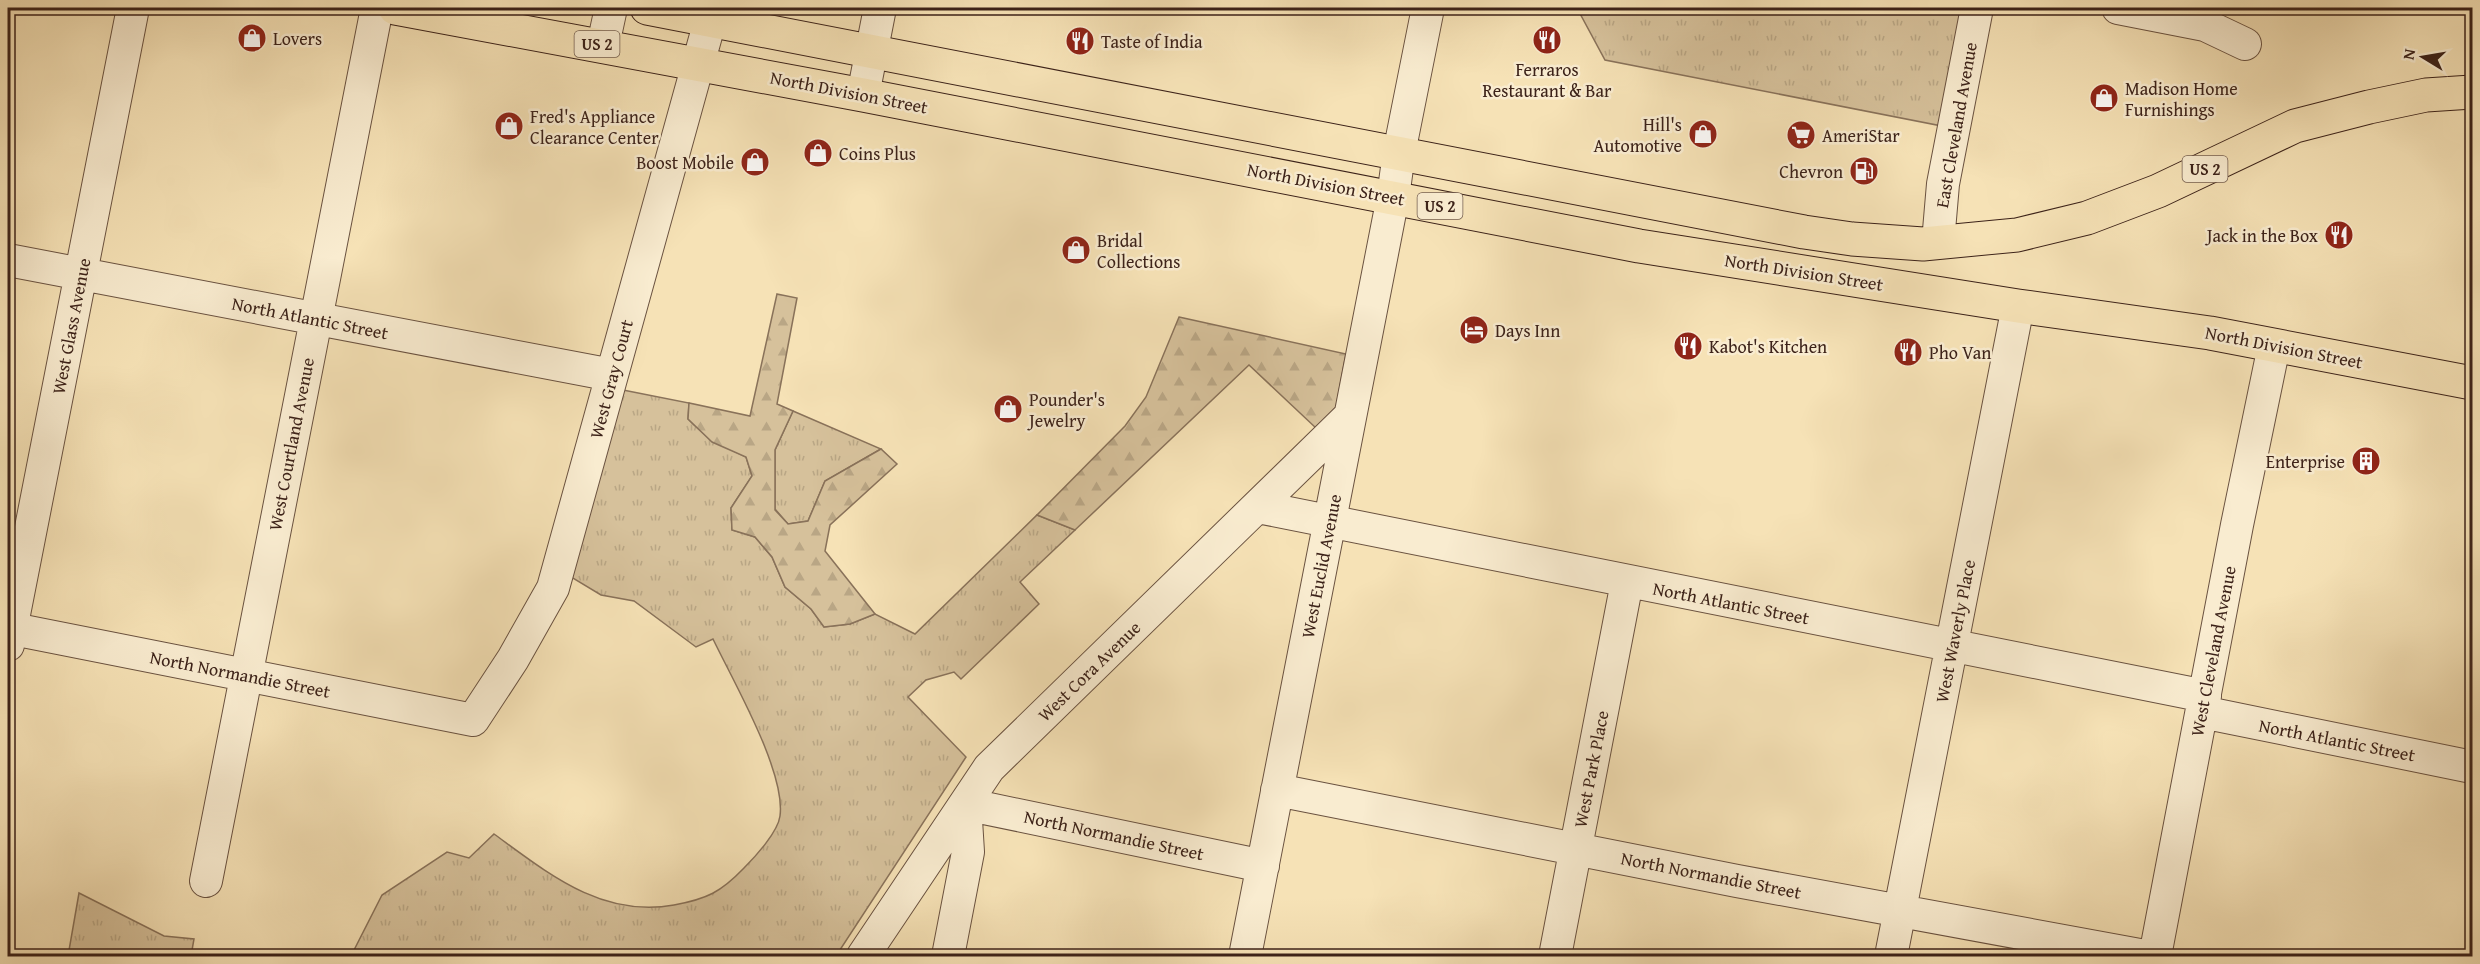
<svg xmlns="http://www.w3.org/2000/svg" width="2480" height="964" viewBox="0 0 2480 964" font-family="'Gentium Book Plus',serif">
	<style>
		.grass { fill: url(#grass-tufts); stroke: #89725a; stroke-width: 1.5 }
		.forest { fill: url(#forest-firs); stroke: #89725a; stroke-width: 1.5 }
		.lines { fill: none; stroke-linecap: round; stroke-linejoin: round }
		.minor-casing { stroke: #6a5240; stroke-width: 34 }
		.major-casing { stroke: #3c2219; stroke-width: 35 }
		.minor { stroke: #f9ecd0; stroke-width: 32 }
		.major { stroke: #f6e2b6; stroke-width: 33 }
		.labels { text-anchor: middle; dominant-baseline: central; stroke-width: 5; stroke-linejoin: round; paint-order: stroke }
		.shield { fill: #f9ecd0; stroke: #755f50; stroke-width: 1.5 }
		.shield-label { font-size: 16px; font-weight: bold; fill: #3c2219 }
		.poi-label { font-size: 18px; fill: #3c2219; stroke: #f9ecd0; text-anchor: start }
		.street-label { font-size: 18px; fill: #3c2219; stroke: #f9ecd0 }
	</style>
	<defs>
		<pattern id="grass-tufts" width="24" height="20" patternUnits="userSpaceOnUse" patternTransform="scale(1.5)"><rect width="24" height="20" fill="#d6c19b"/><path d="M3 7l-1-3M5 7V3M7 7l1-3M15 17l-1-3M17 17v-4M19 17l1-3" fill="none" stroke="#b9a685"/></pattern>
		<pattern id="forest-firs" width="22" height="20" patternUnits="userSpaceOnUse" patternTransform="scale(1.5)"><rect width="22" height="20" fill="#d6c19b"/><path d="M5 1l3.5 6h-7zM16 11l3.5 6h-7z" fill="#b9a685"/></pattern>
	</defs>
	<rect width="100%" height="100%" fill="#f6e2b6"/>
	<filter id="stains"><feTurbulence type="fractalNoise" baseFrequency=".00333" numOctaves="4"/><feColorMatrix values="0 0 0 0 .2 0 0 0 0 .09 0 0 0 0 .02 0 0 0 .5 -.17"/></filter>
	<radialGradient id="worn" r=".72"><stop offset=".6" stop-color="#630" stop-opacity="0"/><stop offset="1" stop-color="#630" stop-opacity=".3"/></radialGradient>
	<path class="grass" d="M1577,8H1965L1942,126L1605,60Z
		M623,390L689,403L688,419C707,439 722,445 746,457L752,476L731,508L732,530L755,537L772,557L785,587L811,609L824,627L850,624L875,614L915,634L1037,515L1075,530L1020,582L1039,604L961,679L954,672L926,680L908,697L966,757L836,956H351L382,895L447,852L469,858L494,834C549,874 602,918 674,905C707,899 721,892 744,868C755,857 778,832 780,816C786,772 733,681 713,639L696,647L634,601L601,595L571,577Z
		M793,411L881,449L825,481L808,521L788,524L775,509V450Z
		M79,893L164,936L194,939L191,956H68Z"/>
	<path class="forest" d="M777,294L797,298L777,404L793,411L775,450V510L788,524L808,521L825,481L881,449L897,464L830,525L825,551L875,614L850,624L824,627L811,609L785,587L772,557L755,537L732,530L731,508L752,476L746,457L712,442L688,419L689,403L750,416Z
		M1179,317L1346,354L1336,407L1317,429L1249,365L1075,530L1037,515L1125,426L1146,397Z"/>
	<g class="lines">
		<g class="minor-casing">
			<path id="minor" d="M2118,8L2205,25L2245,44
				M603,45L611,8
				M863,95L880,8
				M1938,242L1943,184L1977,8
				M8,260L612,375
				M1258,507L2205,696
				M8,628L473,720L513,659L553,588L710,21
				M8,645L133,8
				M2202,712L2472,767
				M1277,790L1737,881L2145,956
				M206,881L377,8
				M863,956L989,768L1350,416
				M948,956L968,852L965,804L1263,866
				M1245,956L1393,197L1399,153L1428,8
				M1555,956L1627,582
				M1891,956L2018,306
				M2155,956L2237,525L2274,346"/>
		</g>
		<g class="major-casing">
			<path id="major" d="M395,8L863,95L1639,246L2018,306L2210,333L2472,383
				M647,8L1804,232L1852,239L1923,244L2017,235L2087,218L2158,191L2295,126L2369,107L2426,95L2472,92"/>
		</g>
		<use href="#minor" class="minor"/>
		<use href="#major" class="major"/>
	</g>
	<defs>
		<g id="shop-disc" transform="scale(1.5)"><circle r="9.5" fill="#8f2418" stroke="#f9ecd0"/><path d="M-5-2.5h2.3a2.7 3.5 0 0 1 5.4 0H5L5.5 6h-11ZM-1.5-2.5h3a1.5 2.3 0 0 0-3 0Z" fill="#fff"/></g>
		<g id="restaurant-disc" transform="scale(1.5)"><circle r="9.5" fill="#8f2418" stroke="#f9ecd0"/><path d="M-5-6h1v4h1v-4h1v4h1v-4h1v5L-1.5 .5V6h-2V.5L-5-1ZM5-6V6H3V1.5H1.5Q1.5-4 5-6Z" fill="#fff"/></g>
		<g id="supermarket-disc" transform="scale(1.5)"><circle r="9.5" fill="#8f2418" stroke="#f9ecd0"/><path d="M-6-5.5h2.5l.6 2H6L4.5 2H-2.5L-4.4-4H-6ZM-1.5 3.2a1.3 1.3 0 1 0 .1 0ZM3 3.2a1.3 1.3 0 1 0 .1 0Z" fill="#fff"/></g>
		<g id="fuel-disc" transform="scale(1.5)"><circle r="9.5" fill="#8f2418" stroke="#f9ecd0"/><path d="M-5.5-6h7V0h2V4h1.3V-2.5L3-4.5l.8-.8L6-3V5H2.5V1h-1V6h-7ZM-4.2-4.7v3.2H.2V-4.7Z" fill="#fff"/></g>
		<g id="hotel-disc" transform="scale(1.5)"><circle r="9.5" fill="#8f2418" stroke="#f9ecd0"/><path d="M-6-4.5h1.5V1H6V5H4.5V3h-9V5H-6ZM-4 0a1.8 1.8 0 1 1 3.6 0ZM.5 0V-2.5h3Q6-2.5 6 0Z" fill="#fff"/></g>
		<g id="building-disc" transform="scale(1.5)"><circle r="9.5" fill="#8f2418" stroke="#f9ecd0"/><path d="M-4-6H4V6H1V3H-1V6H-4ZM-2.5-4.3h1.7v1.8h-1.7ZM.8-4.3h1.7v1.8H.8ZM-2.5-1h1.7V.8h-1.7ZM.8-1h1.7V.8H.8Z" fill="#fff"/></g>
	</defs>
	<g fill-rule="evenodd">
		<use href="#shop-disc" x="252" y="38"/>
		<use href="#restaurant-disc" x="1547" y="40"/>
		<use href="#restaurant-disc" x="1080" y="41"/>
		<use href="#shop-disc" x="2104" y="98"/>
		<use href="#shop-disc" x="509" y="126"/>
		<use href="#shop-disc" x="1703" y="134"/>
		<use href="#supermarket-disc" x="1801" y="135"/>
		<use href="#shop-disc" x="818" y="153"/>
		<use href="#shop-disc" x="755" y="162"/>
		<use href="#fuel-disc" x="1864" y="171"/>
		<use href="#restaurant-disc" x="2339" y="235"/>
		<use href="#shop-disc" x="1076" y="250"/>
		<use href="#hotel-disc" x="1474" y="330"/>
		<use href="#restaurant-disc" x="1688" y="346"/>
		<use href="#restaurant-disc" x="1908" y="352"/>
		<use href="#shop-disc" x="1008" y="409"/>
		<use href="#building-disc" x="2366" y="461"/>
	</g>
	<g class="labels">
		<g class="shield">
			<rect x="574.5" y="31" width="45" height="26" rx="4.5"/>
			<rect x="2182.5" y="156" width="45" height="26" rx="4.5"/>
			<rect x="1417.5" y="193" width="45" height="26" rx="4.5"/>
		</g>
		<g class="shield-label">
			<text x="597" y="44">US 2</text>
			<text x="2205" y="169">US 2</text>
			<text x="1440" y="206">US 2</text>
		</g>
		<g class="poi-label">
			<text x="273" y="38">Lovers</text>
			<text x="1101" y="41">Taste of India</text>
			<text x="1547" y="69" text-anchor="middle">Ferraros<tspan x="1547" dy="21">Restaurant &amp; Bar</tspan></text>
			<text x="2125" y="88">Madison Home<tspan x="2125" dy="21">Furnishings</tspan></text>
			<text x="530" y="116">Fred's Appliance<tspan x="530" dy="21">Clearance Center</tspan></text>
			<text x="1682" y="124" text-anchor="end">Hill's<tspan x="1682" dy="21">Automotive</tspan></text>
			<text x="1822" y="135">AmeriStar</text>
			<text x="839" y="153">Coins Plus</text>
			<text x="734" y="162" text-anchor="end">Boost Mobile</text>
			<text x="1843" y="171" text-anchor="end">Chevron</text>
			<text x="2318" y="235" text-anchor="end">Jack in the Box</text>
			<text x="1097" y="240">Bridal<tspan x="1097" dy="21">Collections</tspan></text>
			<text x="1495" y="330">Days Inn</text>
			<text x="1709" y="346">Kabot's Kitchen</text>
			<text x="1929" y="352">Pho Van</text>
			<text x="1029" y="399">Pounder's<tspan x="1029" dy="21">Jewelry</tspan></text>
			<text x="2345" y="461" text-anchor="end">Enterprise</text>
		</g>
		<g class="street-label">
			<text transform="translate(849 92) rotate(11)">North Division Street</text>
			<text transform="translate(1956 125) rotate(-80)">East Cleveland Avenue</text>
			<text transform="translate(1326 184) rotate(11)">North Division Street</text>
			<text transform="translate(1804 272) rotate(9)">North Division Street</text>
			<text transform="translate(310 318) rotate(11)">North Atlantic Street</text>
			<text transform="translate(71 326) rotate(-79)">West Glass Avenue</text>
			<text transform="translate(2284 347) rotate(11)">North Division Street</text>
			<text transform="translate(611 379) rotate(-75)">West Gray Court</text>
			<text transform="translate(291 444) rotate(-79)">West Courtland Avenue</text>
			<text transform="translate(1321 566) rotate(-79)">West Euclid Avenue</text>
			<text transform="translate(1731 603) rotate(11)">North Atlantic Street</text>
			<text transform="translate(1955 631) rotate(-79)">West Waverly Place</text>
			<text transform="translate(2213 651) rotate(-79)">West Cleveland Avenue</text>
			<text transform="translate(1089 671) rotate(-44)">West Cora Avenue</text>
			<text transform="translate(240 674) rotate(11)">North Normandie Street</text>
			<text transform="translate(2337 740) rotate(11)">North Atlantic Street</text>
			<text transform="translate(1591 769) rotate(-79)">West Park Place</text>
			<text transform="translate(1114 835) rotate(12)">North Normandie Street</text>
			<text transform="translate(1711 875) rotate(11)">North Normandie Street</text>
		</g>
	</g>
	<rect width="2480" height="964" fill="none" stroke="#f6e2b6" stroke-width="30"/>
	<rect x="9" y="9" width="2462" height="946" fill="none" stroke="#3c2219" stroke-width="3"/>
	<rect x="15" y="15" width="2450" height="934" fill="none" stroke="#3c2219" stroke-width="1.5"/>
	<g transform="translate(2423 57) rotate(281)" stroke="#f9ecd0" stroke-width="4.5" paint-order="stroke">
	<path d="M0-4.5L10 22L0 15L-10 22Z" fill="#3c2219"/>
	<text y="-9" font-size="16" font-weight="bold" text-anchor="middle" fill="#3c2219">N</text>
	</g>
	<rect width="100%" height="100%" filter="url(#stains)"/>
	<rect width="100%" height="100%" fill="url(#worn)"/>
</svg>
